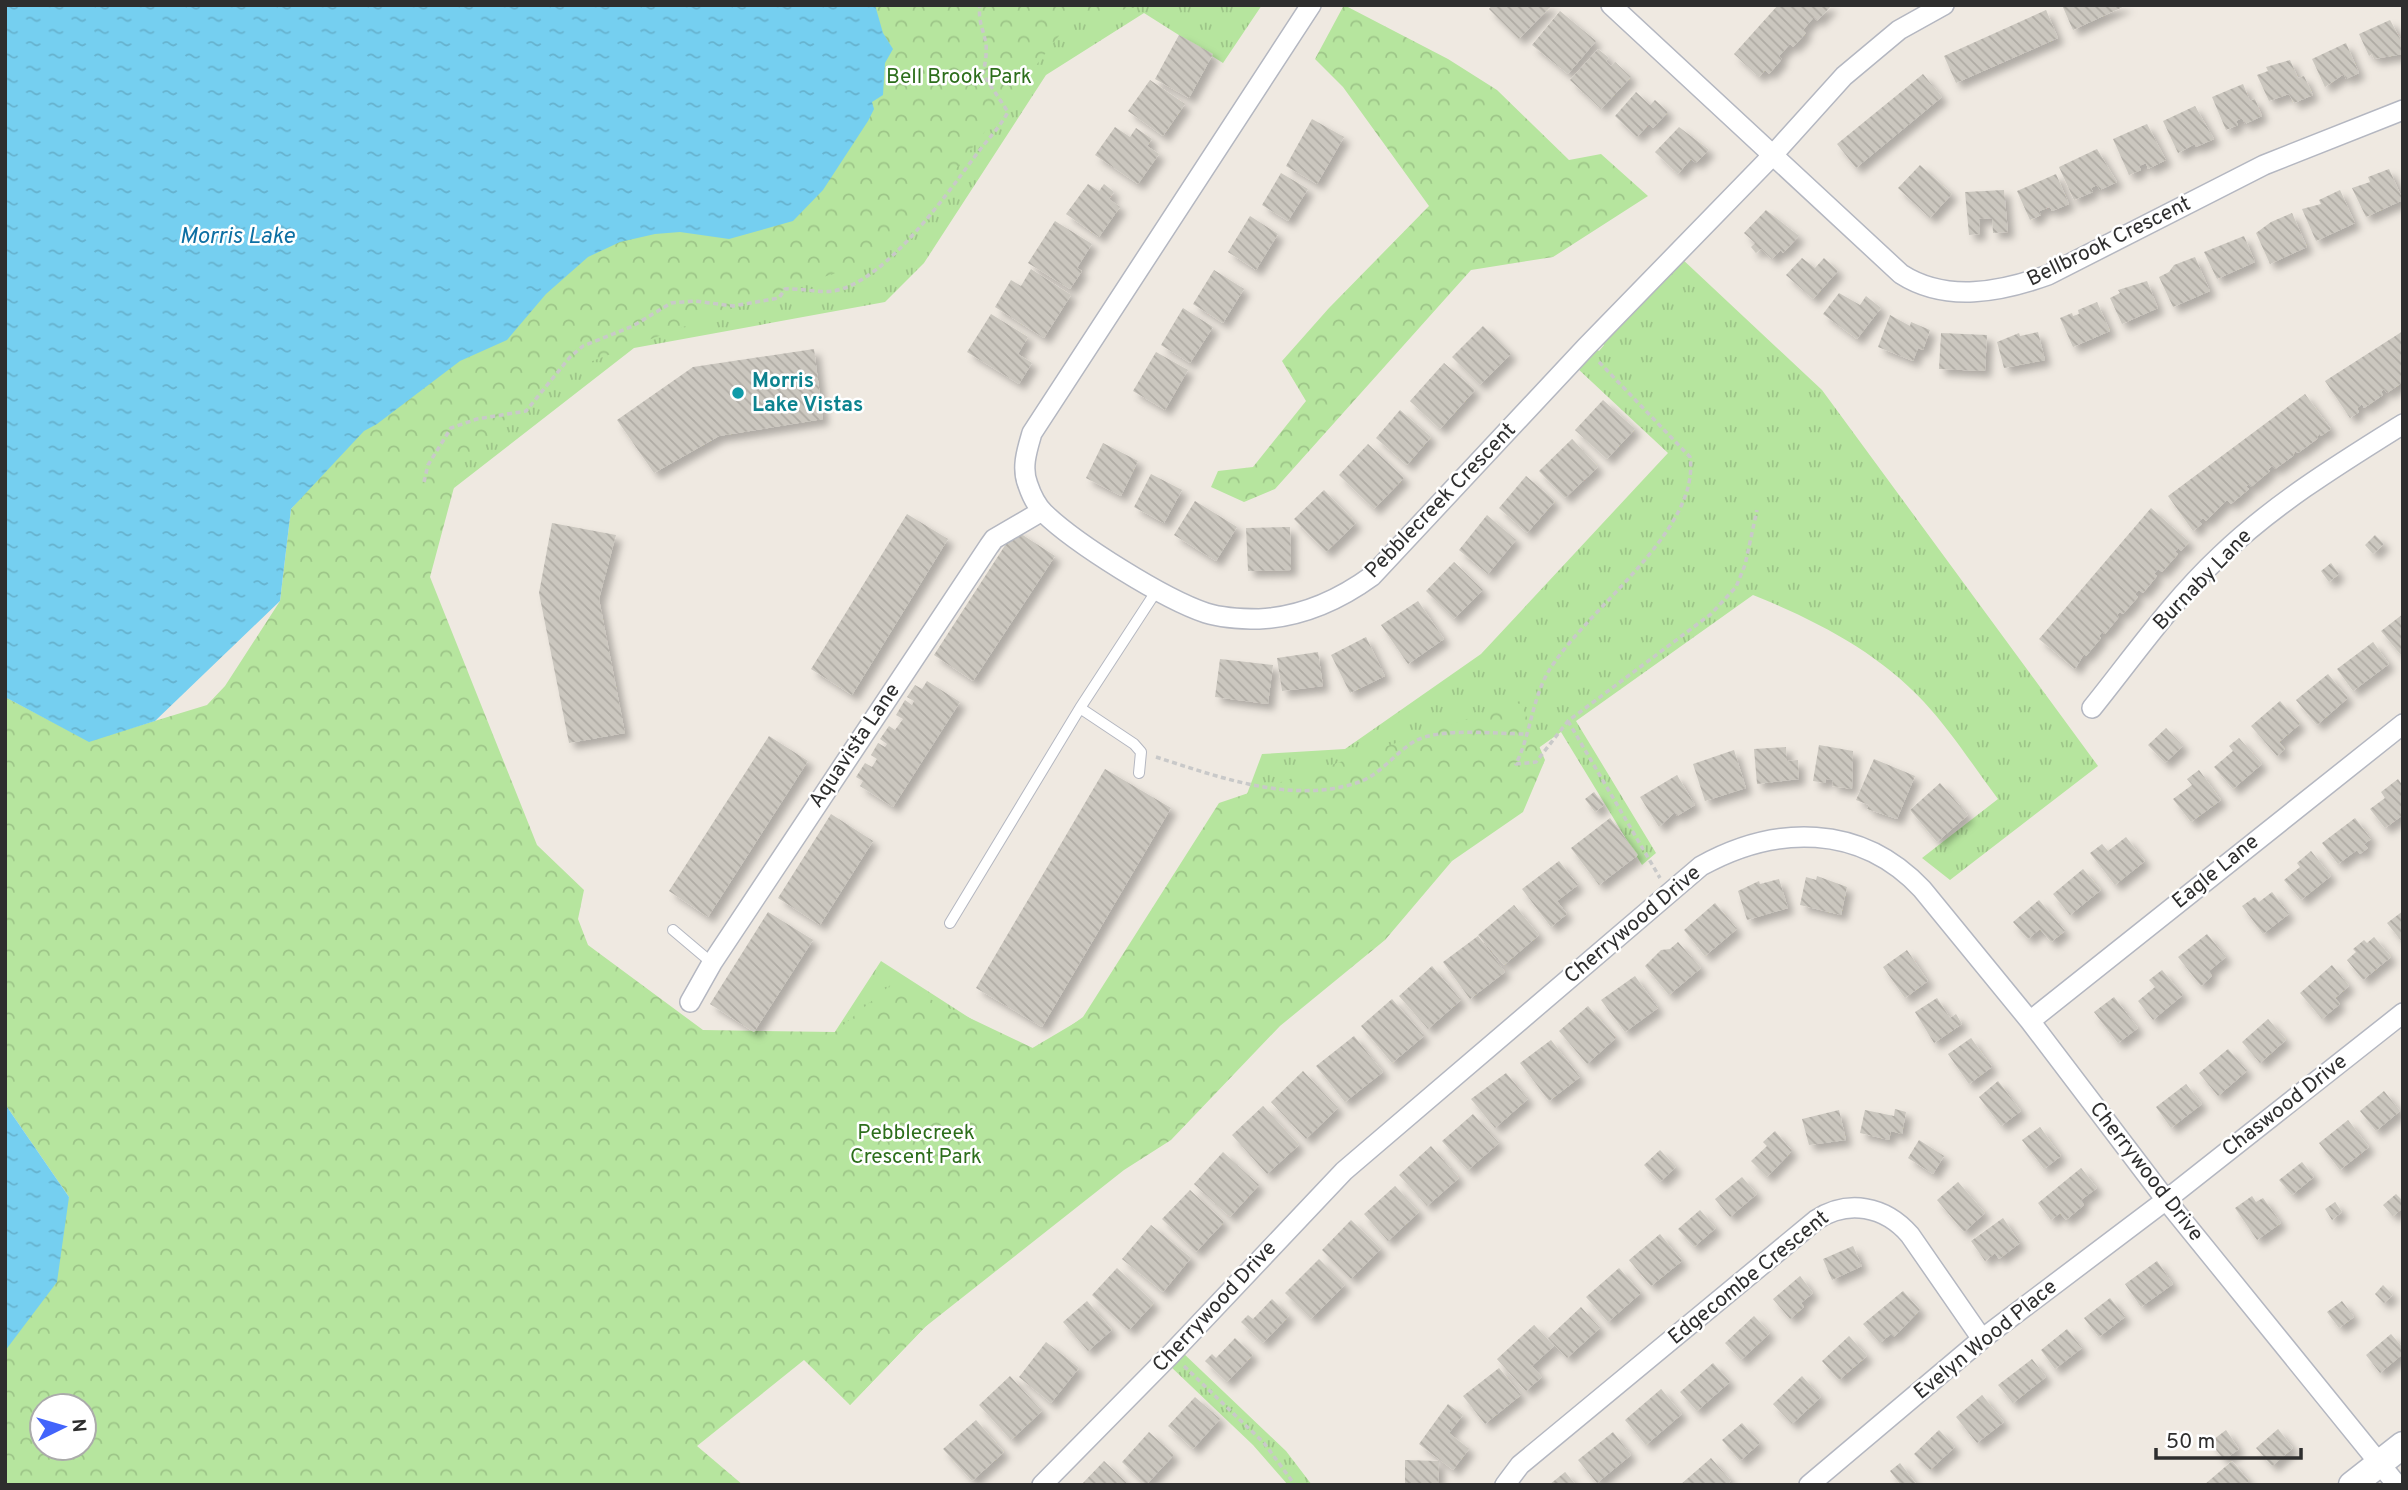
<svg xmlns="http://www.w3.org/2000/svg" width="2408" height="1490" viewBox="0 0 2408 1490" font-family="Overpass,sans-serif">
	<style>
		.grass { fill: url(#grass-tufts) }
		.forest { fill: url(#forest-crowns); fill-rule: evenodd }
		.water { fill: url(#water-ripples) }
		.building { fill: url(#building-back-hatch); filter: url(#shadow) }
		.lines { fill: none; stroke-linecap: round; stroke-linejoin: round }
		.lane-casing { stroke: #b4b7c1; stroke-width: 12 }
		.street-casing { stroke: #b4b7c1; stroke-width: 22 }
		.secondary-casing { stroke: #b4b7c1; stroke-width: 29 }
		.path { stroke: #c9c9c9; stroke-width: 3.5; stroke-dasharray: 5 3.5; stroke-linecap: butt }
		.lane { stroke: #fff; stroke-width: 10 }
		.street { stroke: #fff; stroke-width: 19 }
		.secondary { stroke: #fff; stroke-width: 26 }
		.culture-dot { fill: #0f9aa8; stroke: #fff; stroke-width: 2.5 }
		.labels { text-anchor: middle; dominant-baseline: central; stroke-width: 5; stroke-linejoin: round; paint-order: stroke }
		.park-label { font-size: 21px; fill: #2c6e1b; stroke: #fff }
		.street-label { font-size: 21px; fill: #2e2e2e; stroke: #fff }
		.culture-label { font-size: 21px; font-weight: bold; fill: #0d838f; stroke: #fff; text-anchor: start }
		.water-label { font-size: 23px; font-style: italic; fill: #0d6fa3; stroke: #fff }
	</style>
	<defs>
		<pattern id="grass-tufts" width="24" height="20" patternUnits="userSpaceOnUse" patternTransform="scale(1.75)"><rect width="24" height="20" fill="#b6e59e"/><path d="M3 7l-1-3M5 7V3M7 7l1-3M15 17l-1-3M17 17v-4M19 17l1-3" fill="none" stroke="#9dc588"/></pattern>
		<pattern id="forest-crowns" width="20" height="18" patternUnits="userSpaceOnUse" patternTransform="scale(1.75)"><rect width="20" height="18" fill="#b6e59e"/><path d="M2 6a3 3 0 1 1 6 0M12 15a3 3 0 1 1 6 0" fill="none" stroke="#9dc588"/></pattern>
		<pattern id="water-ripples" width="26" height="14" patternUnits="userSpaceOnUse" patternTransform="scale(1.75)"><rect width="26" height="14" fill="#75cff0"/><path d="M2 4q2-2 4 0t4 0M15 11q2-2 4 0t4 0" fill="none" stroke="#66b2ce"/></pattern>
		<pattern id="building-back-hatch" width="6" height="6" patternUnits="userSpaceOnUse" patternTransform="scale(1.75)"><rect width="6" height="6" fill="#cbc7bf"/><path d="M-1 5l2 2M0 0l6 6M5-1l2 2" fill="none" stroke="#afaba4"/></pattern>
		<filter id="shadow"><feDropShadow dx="6" dy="6" stdDeviation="3.5" flood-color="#0004"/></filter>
	</defs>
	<rect width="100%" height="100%" fill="#efe9e1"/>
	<path class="grass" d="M875,5H1262L1223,63L1144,13L1046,75L924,263L885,302L634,348L409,523L377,424Z
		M1680,257L1822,390L2098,766L1950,880L1922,858L1998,799C1974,767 1951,731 1924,702C1878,652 1815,620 1753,595L1576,721L1656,853L1642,865L1561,732L1523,759L925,1327L850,1405L738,1181L881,961L1024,1053L1149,979L1217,874L1262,754L1345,749L1481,654L1668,453L1577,368L1595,348L1599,351L1604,345L1601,342Z
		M1182,1352L1286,1451L1312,1485H1288L1253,1445L1169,1365Z"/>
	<path class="forest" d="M847,5H1149L1072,19L917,219L860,265L763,297L571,369L460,465L430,577L537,845L584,890L578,919L588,945L703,1030L835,1032L894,982L1037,1050L1083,1017L1219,803L1520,701L1545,760L1523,812L1452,861L1385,940L1280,1026L1171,1140L1124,1170L925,1327L850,1405L804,1360L697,1446L743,1485H5V1351L69,1197L5,1104V697L89,741L207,705L225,686L280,601L291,509L359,429ZM42,1406H84V1448H42Z
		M1344,5L1448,59L1497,90L1569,160L1601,154L1648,196L1553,257L1471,270L1275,489L1244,502L1211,487L1218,471L1253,467L1306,401L1282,361L1329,308L1429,206L1343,87L1315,59Z"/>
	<path class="water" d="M5,5H875L883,33L893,49L885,63L883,95L872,102L874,109L868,121L823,190L793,221L729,239L680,232L655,234L620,242L588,257L546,294L507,340L460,361L377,424L364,431L291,509L280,601L155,721L89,742L5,697Z
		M5,1104L69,1197L57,1282L5,1351Z"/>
	<path class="building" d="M1492,5H1552L1519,39L1489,9Z
		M1778,5H1832L1817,21L1814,17L1803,30L1806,33L1793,47L1790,44L1779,56L1782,59L1769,74L1765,70L1759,77L1734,54Z
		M2062,5H2127L2073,30Z
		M2046,10L2058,38L1956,83L1944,56Z
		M1560,11L1596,41L1568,74L1532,45Z
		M2390,20L2403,44V54L2374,59L2372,54L2369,56L2359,34Z
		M1179,35L1213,54L1189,98L1155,79Z
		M2346,43L2359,73L2346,79L2344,74L2325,87L2312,59Z
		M1598,49L1609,58L1606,61L1611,66L1615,62L1631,77L1601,109L1570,80Z
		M2290,60L2298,78L2304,76L2313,95L2294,103L2289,94L2269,101L2257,75L2268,71L2266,67Z
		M1923,74L1942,97L1856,168L1837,144Z
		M1150,80L1185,104L1163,136L1128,111Z
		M2243,84L2250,101L2255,99L2262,116L2245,124L2242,118L2236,121L2238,125L2226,130L2212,97Z
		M1636,92L1650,105L1655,100L1668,112L1653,128L1649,124L1637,137L1615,116Z
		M2195,106L2214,139L2196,147L2195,144L2178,153L2163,121Z
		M1312,119L1344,137L1317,184L1286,166Z
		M2147,124L2166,160L2148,169L2146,163L2139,166L2141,170L2129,175L2113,139Z
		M1115,127L1130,137L1136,128L1152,139L1147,146L1159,154L1138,184L1095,155Z
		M1679,127L1709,150L1696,163L1691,159L1678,174L1655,152Z
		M2097,149L2117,182L2100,190L2097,185L2091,188L2093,192L2074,200L2059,167Z
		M1920,165L1952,194L1930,218L1898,188Z
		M2389,169L2403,200L2366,217L2352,188L2370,182L2368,177Z
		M1281,173L1308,189L1288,221L1262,205Z
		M2056,174L2069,204L2052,211L2050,207L2039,211L2041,215L2030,220L2017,191Z
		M1088,184L1099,191L1104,184L1114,192L1109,199L1120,207L1099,237L1066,214Z
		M2004,190L2008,232L1993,233L1992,218L1979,219L1980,234L1969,235L1965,192Z
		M2340,190L2355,223L2316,241L2302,209L2321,204L2319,200Z
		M1766,210L1799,236L1783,253L1781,250L1772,259L1761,249L1756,253L1751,247L1755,243L1744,233Z
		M2292,213L2307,247L2270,264L2256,233L2271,222Z
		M1250,216L1278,234L1256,270L1228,252Z
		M1055,221L1092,244L1077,268L1082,271L1070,289L1028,263Z
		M2244,236L2255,262L2217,279L2204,252Z
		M2195,257L2210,291L2173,307L2159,277L2169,272L2174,265Z
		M1802,258L1815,268L1824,258L1838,271L1813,299L1786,275Z
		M1031,269L1071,295L1044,338L995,307L1011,280L1021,286Z
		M1214,270L1244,289L1223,323L1193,304Z
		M2147,281L2158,308L2122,324L2110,298L2120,293L2118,290Z
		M1839,293L1860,305L1866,296L1881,308L1857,339L1823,314Z
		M2097,302L2110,331L2073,347L2060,318L2072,313L2073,316L2079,314L2078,310Z
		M1183,308L1213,327L1190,363L1161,345Z
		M991,314L1028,337L1018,354L1032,363L1019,384L967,352Z
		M1890,315L1910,326L1911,322L1930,330L1923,350L1918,348L1913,361L1878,347Z
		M1483,326L1511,354L1480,385L1452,357Z
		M2403,331V382L2387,393L2384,389L2381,392L2383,395L2364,408L2362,404L2357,408L2359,412L2350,418L2325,381Z
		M2038,332L2045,360L2004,368L1997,342L2019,333L2020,336Z
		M1941,333L1987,335L1985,371L1939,369Z
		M814,349L823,419L719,436L654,473L617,420L693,367Z
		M1156,352L1188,370L1165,410L1133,391Z
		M1444,363L1475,390L1440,429L1410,401Z
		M2305,394L2331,429L2321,436L2319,433L2317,439L2298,453L2295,451L2293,456L2275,469L2272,466L2268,470L2270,471L2251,487L2249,484L2246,487L2249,489L2231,504L2227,500L2206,521L2203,518L2199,521L2202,524L2193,531L2168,496Z
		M1603,400L1635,429L1607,459L1575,430Z
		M1400,410L1431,437L1407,465L1376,438Z
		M1572,439L1598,467L1565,498L1539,471Z
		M1103,443L1138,461L1121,496L1086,478Z
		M1368,444L1404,478L1374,509L1339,475Z
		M1151,474L1182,490L1164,523L1134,507Z
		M1526,476L1555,501L1527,533L1499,508Z
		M1324,490L1356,523L1326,552L1294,519Z
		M1195,501L1237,527L1216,561L1174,535Z
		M2151,508L2189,542L2181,551L2178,548L2175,552L2178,554L2162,572L2158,569L2154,574L2157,576L2143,593L2139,590L2135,594L2138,597L2123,614L2120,612L2117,615L2119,617L2105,634L2102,632L2099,636L2101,638L2086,656L2084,654L2075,669L2039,639Z
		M907,514L948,539L852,695L811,669Z
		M1487,515L1516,540L1488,574L1459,550Z
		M552,523L616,535L599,599L625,733L569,743L539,593Z
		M1290,527L1291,570L1248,571L1246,528Z
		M1015,530L1055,556L973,681L934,655Z
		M2375,535L2384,544L2373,554L2365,545Z
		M1454,562L1483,590L1454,619L1426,591Z
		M2331,563L2339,574L2329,582L2321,571Z
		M1418,601L1444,639L1408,664L1381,625Z
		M2403,614V654L2401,655L2381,631Z
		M1366,637L1385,676L1350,693L1331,655Z
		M2373,642L2389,664L2353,691L2337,669Z
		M1318,652L1323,686L1282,691L1277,658Z
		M1220,659L1273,665L1268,704L1215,697Z
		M2328,674L2348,698L2317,725L2296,700Z
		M927,681L960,702L893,807L860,786L863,781L856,777L865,763L872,767L877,759L871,755L878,743L885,747L887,744L880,739L889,726L895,730L903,719L896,715L905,700L912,705L914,701L907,697L915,685L922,689Z
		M2280,701L2300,724L2279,742L2285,749L2277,756L2251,726Z
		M2166,728L2183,746L2165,763L2148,745Z
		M769,736L808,761L708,917L669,891Z
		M2239,738L2262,764L2233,789L2214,767L2233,751L2229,746Z
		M1819,745L1853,751L1852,789L1832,786L1833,780L1826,779L1825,783L1813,781Z
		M1786,747L1787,761L1798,760L1799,779L1757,784L1754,749Z
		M1734,750L1746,788L1705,801L1693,764Z
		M1874,759L1915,776L1897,819L1867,809L1869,805L1856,800Z
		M1105,769L1171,808L1042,1027L976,988Z
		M2199,770L2221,800L2191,822L2173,799L2192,785L2187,779Z
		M1677,775L1695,805L1677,816L1675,812L1659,827L1640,797Z
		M2398,779L2403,786V815L2385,828L2370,809L2385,798L2381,792Z
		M1940,783L1968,815L1937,842L1910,810Z
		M1594,792L1604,805L1595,812L1585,799Z
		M831,814L873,841L820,925L778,898Z
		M1610,818L1638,855L1599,885L1571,848Z
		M2355,818L2371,839L2364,844L2368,848L2360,854L2357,850L2338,864L2322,843Z
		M2126,837L2145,861L2115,885L2090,853L2102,844L2108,851Z
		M2311,851L2331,876L2301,900L2284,880L2300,867L2297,863Z
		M1559,861L1578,885L1557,901L1567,914L1551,927L1522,889Z
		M2083,869L2101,890L2070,915L2053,894Z
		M1817,876L1847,887L1841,915L1800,905L1806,877L1816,880Z
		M1779,879L1788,908L1747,920L1738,891L1759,881L1760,884Z
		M2272,892L2289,914L2263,934L2242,906L2255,897L2259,902Z
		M2039,900L2065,931L2051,942L2040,929L2028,939L2013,922Z
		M1715,903L1737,929L1705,956L1684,930Z
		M1514,905L1539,935L1504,965L1478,935Z
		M2403,911V943L2387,923Z
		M768,912L813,940L754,1032L710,1004Z
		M2207,934L2226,957L2209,971L2212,976L2201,986L2178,957Z
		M1478,936L1505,972L1470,999L1443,962Z
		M2374,937L2391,957L2363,980L2347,960L2356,952L2353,949L2364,940L2367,943Z
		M1678,942L1701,968L1669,995L1645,966L1661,950L1670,949Z
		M1907,950L1928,981L1905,998L1883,967Z
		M2332,965L2349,986L2335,998L2340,1004L2322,1019L2300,993Z
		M1432,966L1461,1000L1428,1029L1399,996Z
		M2162,970L2183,995L2153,1020L2138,1001L2155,987L2149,980Z
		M1635,976L1658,1008L1625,1032L1601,1000Z
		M2114,997L2138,1028L2118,1043L2094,1012Z
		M1937,998L1950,1018L1956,1014L1962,1024L1934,1043L1915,1012Z
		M1392,999L1424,1036L1392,1063L1361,1026Z
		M1588,1006L1616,1038L1587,1064L1559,1031Z
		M2268,1019L2286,1040L2260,1063L2242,1042Z
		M1354,1036L1383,1072L1345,1102L1316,1066Z
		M1971,1038L1992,1067L1969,1084L1948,1054Z
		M1551,1040L1580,1077L1549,1101L1520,1063Z
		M2228,1049L2247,1071L2218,1096L2199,1073Z
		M1303,1071L1338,1108L1306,1139L1271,1102Z
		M1506,1073L1528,1099L1495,1128L1471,1099Z
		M1998,1081L2021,1111L2001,1126L1979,1097Z
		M2186,1084L2202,1104L2171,1128L2156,1107Z
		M2384,1091L2400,1111L2376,1131L2360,1111Z
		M1263,1106L1299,1145L1267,1174L1232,1135Z
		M1895,1109L1906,1112L1902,1134L1891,1131L1889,1140L1860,1133L1865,1110L1894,1116Z
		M1839,1110L1846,1140L1809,1145L1802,1119Z
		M1473,1114L1499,1143L1468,1170L1442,1141Z
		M2348,1120L2369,1147L2340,1170L2319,1143Z
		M2040,1127L2061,1156L2044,1169L2022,1140Z
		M1775,1131L1792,1151L1767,1177L1751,1161L1767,1146L1763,1142Z
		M1919,1140L1944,1156L1933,1174L1908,1158Z
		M1431,1146L1459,1178L1427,1206L1399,1175Z
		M1660,1150L1676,1167L1660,1182L1644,1165Z
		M1223,1152L1259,1185L1230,1217L1194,1184Z
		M2302,1162L2314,1177L2292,1195L2279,1180Z
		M2081,1168L2097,1188L2081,1200L2084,1205L2066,1220L2060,1213L2051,1220L2038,1203Z
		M1742,1177L1757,1194L1730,1217L1715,1199Z
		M1958,1182L1985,1213L1964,1232L1937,1200Z
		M1395,1186L1419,1212L1388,1241L1364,1214Z
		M1190,1190L1224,1222L1196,1252L1162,1219Z
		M2396,1194L2403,1201V1208L2393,1216L2383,1205Z
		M2252,1196L2256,1202L2263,1198L2281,1223L2257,1240L2235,1208Z
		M2335,1202L2342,1212L2332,1220L2325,1209Z
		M1700,1210L1716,1228L1694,1247L1678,1229Z
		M2003,1218L2020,1243L1999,1259L1995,1253L1985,1261L1971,1241Z
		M1351,1220L1381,1249L1351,1279L1322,1250Z
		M1151,1225L1191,1258L1163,1292L1122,1259Z
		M1660,1234L1682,1261L1651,1286L1629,1260Z
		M1853,1246L1862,1266L1832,1280L1823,1259Z
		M1319,1259L1345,1285L1311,1319L1285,1293Z
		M2157,1261L2173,1284L2141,1307L2125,1284Z
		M1117,1268L1154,1303L1129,1330L1092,1295Z
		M1619,1268L1641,1293L1608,1322L1586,1297Z
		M1800,1276L1813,1293L1801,1303L1804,1307L1790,1319L1773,1299Z
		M2383,1285L2393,1295L2384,1303L2375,1294Z
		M1903,1291L1920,1310L1894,1337L1891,1334L1880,1343L1863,1324Z
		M2110,1298L2125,1317L2099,1337L2084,1318Z
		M1272,1299L1289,1316L1263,1343L1241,1322L1248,1315L1253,1319Z
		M1087,1301L1112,1330L1088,1351L1063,1322Z
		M2342,1301L2354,1317L2339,1328L2327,1312Z
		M1581,1307L1600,1328L1567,1358L1548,1338Z
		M1754,1316L1770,1333L1741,1360L1725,1343Z
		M1534,1325L1554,1346L1532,1366L1542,1377L1526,1391L1497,1359Z
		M2067,1329L2082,1348L2055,1369L2041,1350Z
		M2391,1334L2403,1348V1354L2380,1373L2366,1355Z
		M1849,1336L1867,1356L1839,1380L1822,1361Z
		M1235,1338L1253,1355L1227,1382L1205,1361L1212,1354L1216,1358Z
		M1046,1342L1079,1368L1051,1403L1019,1377Z
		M2032,1359L2046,1377L2013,1403L1998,1385Z
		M1713,1363L1730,1382L1697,1411L1680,1392Z
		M1499,1368L1521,1395L1485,1424L1463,1396Z
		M1010,1376L1042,1411L1011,1440L979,1405Z
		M1802,1376L1821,1397L1792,1424L1773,1404Z
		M1661,1389L1682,1414L1646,1445L1625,1420Z
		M1982,1395L2004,1422L1977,1443L1956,1417Z
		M1195,1397L1220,1419L1193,1449L1168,1426Z
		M1448,1404L1463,1415L1449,1433L1469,1449L1453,1470L1419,1444Z
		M976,1420L1004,1452L972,1481L943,1449Z
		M1742,1423L1760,1443L1740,1461L1722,1440Z
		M2278,1429L2293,1448L2272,1466L2256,1448Z
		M1939,1430L1955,1447L1930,1470L1914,1454Z
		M2226,1430L2239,1449L2224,1460L2210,1442Z
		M1149,1432L1174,1455L1146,1485L1122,1462Z
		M1613,1432L1631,1455L1597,1483L1578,1460Z
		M1711,1458L1731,1481L1726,1485H1680Z
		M1405,1460L1439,1461L1438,1485H1405Z
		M1104,1461L1129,1485H1081Z
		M2232,1461L2249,1481L2245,1485H2204Z
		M1900,1463L1917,1485H1901L1890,1471Z
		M1565,1472L1576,1485H1549Z"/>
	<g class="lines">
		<g class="lane-casing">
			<path id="lane" d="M1080,708L1134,744L1141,752L1139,773
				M950,923L1080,708L1157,590
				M673,930L712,963"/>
		</g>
		<g class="street-casing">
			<path id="street" d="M1311,5L1032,433C1027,450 1021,468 1028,485C1031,494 1037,506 1044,513C1076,544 1164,599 1206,613C1222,618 1243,619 1259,619C1300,617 1339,600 1372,576L1586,347L1771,157L1844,76L1899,30L1944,5
				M1611,5L1901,274C1946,303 2001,292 2048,275L2264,165L2403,110
				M2092,708C2133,657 2172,601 2220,556C2274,504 2339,464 2403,424
				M690,1002L712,963L989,546L994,539L1042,511
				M2030,1021L2403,724
				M1042,1485L1171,1354L1344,1171L1701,866C1775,825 1860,823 1922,889L2030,1021L2166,1200L2397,1485
				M1505,1485L1520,1465L1816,1220C1848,1199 1885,1206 1910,1235L1982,1339
				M1809,1485L1982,1339L2166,1200L2403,1013"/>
		</g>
		<g class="secondary-casing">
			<path id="secondary" d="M2352,1485L2403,1445"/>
		</g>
		<path class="path" d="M1599,362L1690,457C1701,532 1582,612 1547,674C1532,701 1530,736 1516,764L1536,762L1568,721L1711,614L1736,587L1745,565L1757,510
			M424,482L428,465L451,428L477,419L526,411L570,357L583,346L633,326L671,303L695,301L733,306L779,298L785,289C800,288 819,293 833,291C884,283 944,198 973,159C985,142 998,130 1008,112L983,74C985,63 988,51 985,39C982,27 978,19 980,5
			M1568,721L1660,878
			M1156,757C1219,777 1293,805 1359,782C1380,775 1396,752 1415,741C1441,727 1496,734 1526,734
			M1184,1366L1264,1443L1295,1485"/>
		<use href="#lane" class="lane"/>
		<use href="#street" class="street"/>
		<use href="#secondary" class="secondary"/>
	</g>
	<circle class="culture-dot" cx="738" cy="393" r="7"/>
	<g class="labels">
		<g class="park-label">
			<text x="959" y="77">Bell Brook Park</text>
			<text x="916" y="1133">Pebblecreek<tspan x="916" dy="24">Crescent Park</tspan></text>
		</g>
		<g class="street-label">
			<text transform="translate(2109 242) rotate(-26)">Bellbrook Crescent</text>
			<text transform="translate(1441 501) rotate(-46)">Pebblecreek Crescent</text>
			<text transform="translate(2203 580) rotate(-46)">Burnaby Lane</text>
			<text transform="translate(855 746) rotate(-56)">Aquavista Lane</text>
			<text transform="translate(2216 872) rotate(-39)">Eagle Lane</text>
			<text transform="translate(1633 925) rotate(-40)">Cherrywood Drive</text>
			<text transform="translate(2285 1106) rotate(-38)">Chaswood Drive</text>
			<text transform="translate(2146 1172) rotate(52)">Cherrywood Drive</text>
			<text transform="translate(1749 1278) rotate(-39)">Edgecombe Crescent</text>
			<text transform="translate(1215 1307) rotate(-47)">Cherrywood Drive</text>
			<text transform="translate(1986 1340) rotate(-39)">Evelyn Wood Place</text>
		</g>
		<g class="culture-label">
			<text x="752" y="381">Morris<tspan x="752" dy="24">Lake Vistas</tspan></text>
		</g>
		<g class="water-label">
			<text x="237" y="237">Morris Lake</text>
		</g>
	</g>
	<rect width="2408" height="1490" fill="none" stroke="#2e2e2e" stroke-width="14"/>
	<g transform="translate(63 1427) rotate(85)"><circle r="33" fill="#ffffff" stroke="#ababab" stroke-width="2"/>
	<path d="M0-5L12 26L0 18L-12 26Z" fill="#4264fb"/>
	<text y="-10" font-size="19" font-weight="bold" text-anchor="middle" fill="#2e2e2e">N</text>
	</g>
	<path d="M2156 1448v10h145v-10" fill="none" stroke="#2e2e2e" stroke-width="3.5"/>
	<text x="2166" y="1448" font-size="21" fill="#2e2e2e" stroke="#ffffff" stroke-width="5" paint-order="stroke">50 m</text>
</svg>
